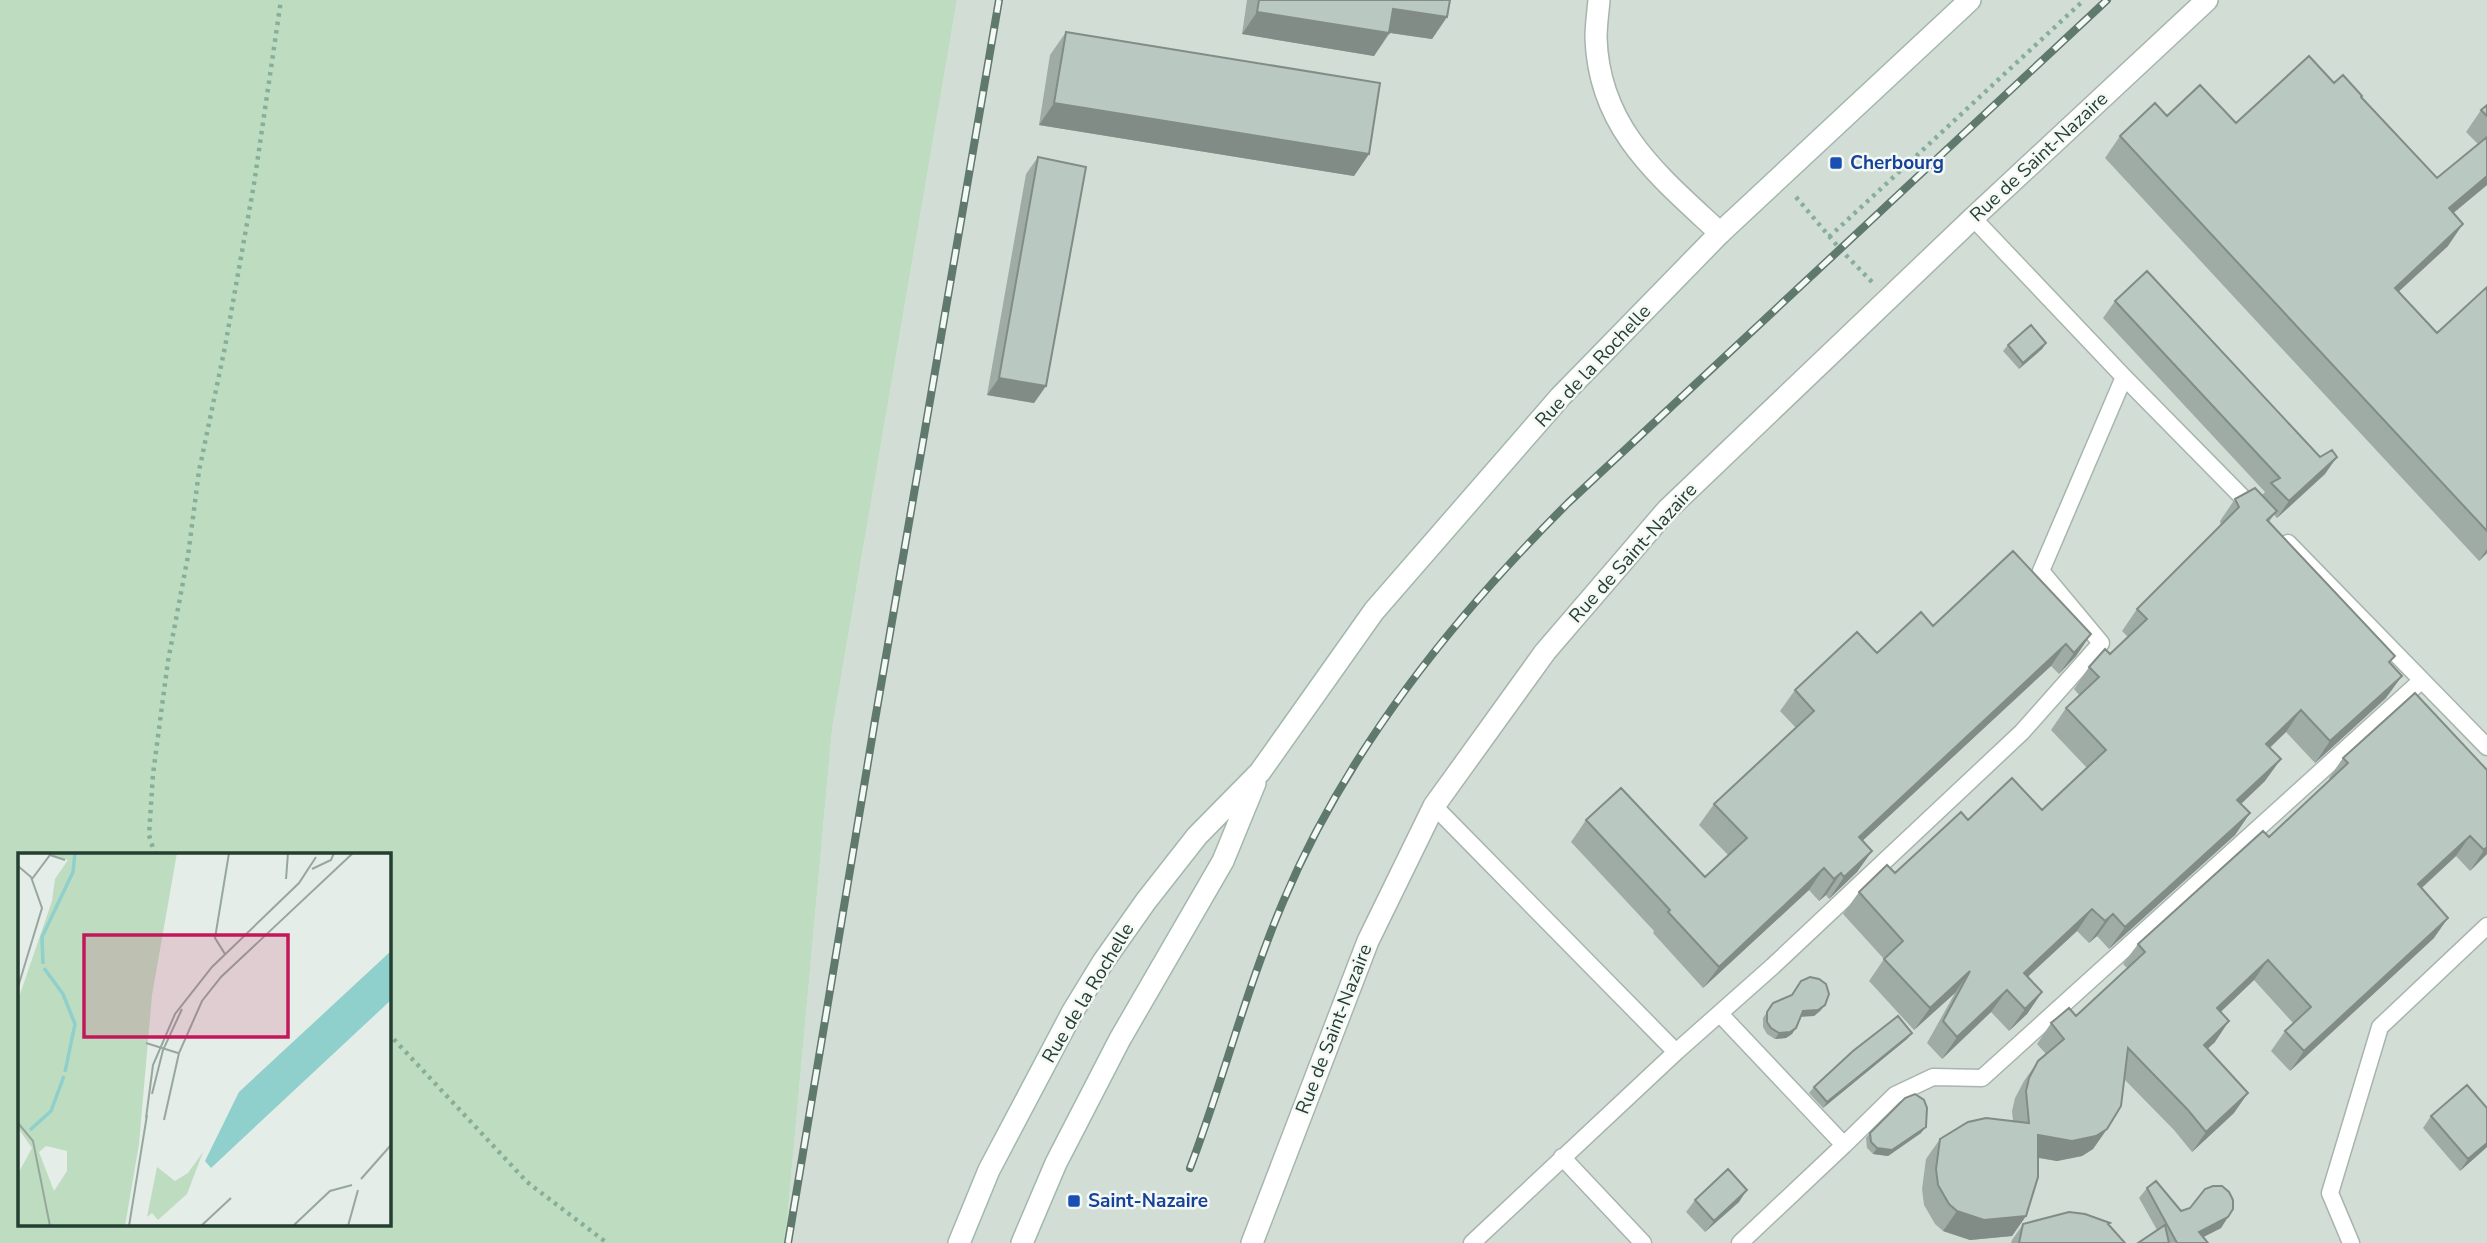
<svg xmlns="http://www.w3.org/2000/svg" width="2487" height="1243" viewBox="0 0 2487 1243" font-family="'Nunito Sans',sans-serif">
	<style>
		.built { fill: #d2ddd6 }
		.green { fill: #beddc0; fill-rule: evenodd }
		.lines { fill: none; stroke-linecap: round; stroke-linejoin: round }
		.lane-casing { stroke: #a7b5ad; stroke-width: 19 }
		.street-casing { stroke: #a7b5ad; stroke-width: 24 }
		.secondary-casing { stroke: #a3b8ad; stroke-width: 24 }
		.path { stroke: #86af9a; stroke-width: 4.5; stroke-dasharray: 3.5 5; stroke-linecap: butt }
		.lane { stroke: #fff; stroke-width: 16 }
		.street { stroke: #fff; stroke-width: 21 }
		.secondary { stroke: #fff; stroke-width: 21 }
		.rail-casing { stroke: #5f796d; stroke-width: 8 }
		.rail { stroke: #f5f9f6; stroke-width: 5; stroke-dasharray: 16; stroke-linecap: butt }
		.wall { fill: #9faca5 }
		.shaded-wall { fill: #828c86 }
		.building { fill: #b9c8c0; stroke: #828c86; stroke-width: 2 }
		.transit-dot { fill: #1a4fb4; stroke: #f5f9f6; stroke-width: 2.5 }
		.labels { text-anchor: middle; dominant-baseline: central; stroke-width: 5; stroke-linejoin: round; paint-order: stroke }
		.street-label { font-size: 19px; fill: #243e32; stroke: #f5f9f6 }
		.transit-label { font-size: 19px; font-weight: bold; fill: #164399; stroke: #f5f9f6; text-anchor: start }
		.inset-river { fill: none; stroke: #8fcfcc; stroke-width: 3.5 }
		.inset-road { fill: none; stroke: #97a79f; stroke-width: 2 }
		.view { fill: #c2185b; fill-opacity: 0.15; stroke: #c2185b; stroke-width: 3.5 }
		.inset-edge { fill: none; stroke: #243e32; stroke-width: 3.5 }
	</style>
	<rect width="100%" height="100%" fill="#e4ede7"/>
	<path class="built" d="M957,0H2487V1243H785L832,730Z"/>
	<path class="green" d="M0,0H957L832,730L785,1243H0ZM19,855H388V1224H19Z"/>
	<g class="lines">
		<g class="lane-casing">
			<path id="lane" d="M1973,218L2124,377L2255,510
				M2288,543L2487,747
				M1434,806L1676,1052
				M1720,1014L1844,1145L1740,1243
				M1844,1145L1895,1095L1933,1077L1982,1078L2422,680
				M1562,1157L1643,1243
				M1472,1243L1676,1052L1773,966L2022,732L2101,643L2041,571L2124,377
				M2351,1243L2330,1193L2380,1027L2487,926"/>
		</g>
		<g class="street-casing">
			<path id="street" d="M1599,0C1598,12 1596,25 1596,38C1599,129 1659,176 1720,233
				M1252,1243L1368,941L1434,806L1545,652L1667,510L1973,218L2207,0"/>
		</g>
		<g class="secondary-casing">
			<path id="secondary" d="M959,1243L989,1170L1073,1011L1103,962L1146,901L1197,836L1260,772L1374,611L1561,396L1720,233L1970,0
				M1022,1243L1056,1163L1120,1039L1223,861L1255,783"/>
		</g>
		<path class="path" d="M1796,197L1840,249L1872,282
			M1829,237L2084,0
			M155,855L149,835L153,774L168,661L188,556L199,471L225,347L254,184L281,0
			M388,1033L527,1182L607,1243"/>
		<use href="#lane" class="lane"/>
		<use href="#street" class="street"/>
		<use href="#secondary" class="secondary"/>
		<g class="rail-casing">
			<path id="rail" d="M1190,1168C1223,1081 1246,989 1283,902C1347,750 1452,619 1568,503L2107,0
				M788,1243L875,720L999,0"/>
		</g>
		<use href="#rail" class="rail"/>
	</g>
	<path class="wall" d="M1247,0H1450L1447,17L1432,39L1390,33L1374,56L1242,34Z
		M1066,32L1369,154L1354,176L1039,125L1050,55Z
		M2334,83L2361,98L2437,178L2478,144L2466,132L2481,110L2487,105V185L2453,213L2448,246L2398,292L2437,333L2487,287V553L2479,561L2105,158L2120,136L2167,116L2236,123Z
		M1038,157L1046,386L1034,403L987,395L1026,174Z
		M2115,301L2325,474L2277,518L2274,515L2269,522L2390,664L2386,698L2315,763L2286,732L2270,748L2265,781L2241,804L2250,813L2235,835L2109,949L2097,936L2089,943L2077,931L2027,977L2042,992L2027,1014L2009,1031L1991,1012L1942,1059L1927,1043L1955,993L1914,1030L1869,981L1884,959L1843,914L1859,892L1895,873L1968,820L2042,810L2087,768L2051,730L2066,708L2079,695L2074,689L2089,667L2110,654L2128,637L2122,631L2137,609L2221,525L2220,521L2235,499L2262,495L2265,492L2103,318Z
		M2046,343L2042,349L2019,369L2003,351L2008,345Z
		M1933,626L2091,634L2076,656L2059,674L2051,666L1862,841L1872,851L1857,872L1829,899L1826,895L1819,901L1809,890L1703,988L1653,933L1654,931L1571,842L1586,820L1705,877L1728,855L1699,825L1714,804L1796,728L1780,711L1795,690Z
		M2343,758L2487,770V854L2470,871L2456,856L2422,888L2434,938L2290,1071L2271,1051L2285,1031L2293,1023L2254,980L2220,1012L2215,1042L2207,1049L2234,1113L2192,1152L2174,1130L2124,1079L2107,1129L2093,1149L2082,1156L2057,1161L2038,1158L2026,1216L2012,1236L1970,1240L1943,1231L1935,1224L1924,1205L1922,1189L1926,1159L1940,1139L2013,1121L2012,1111L2015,1098L2024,1081L2038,1061L2046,1054L2037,1044L2051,1023L2076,1016L2127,968L2123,964L2138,944L2269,837L2330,779L2329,778Z
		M1773,1003L1825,1005L1820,1011L1814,1016H1801L1792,1034L1786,1038L1775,1039L1767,1034L1763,1027V1018Z
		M1912,1033L1907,1039L1823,1108L1809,1093L1814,1087Z
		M2487,1108V1147L2460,1171L2423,1128L2431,1116Z
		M1870,1133H1921L1888,1156L1873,1154L1867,1148L1866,1138Z
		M2147,1188L2181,1211L2228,1217L2221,1228L2203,1237L2208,1243H2138L2157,1230L2139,1198Z
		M1695,1200L1739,1202L1705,1232L1686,1212Z
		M2023,1224L2108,1225L2125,1243H2011L2012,1240Z"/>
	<path class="shaded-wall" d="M1393,9L1447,17L1432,39L1377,31Z
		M1257,12L1389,33L1374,56L1242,34Z
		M1054,103L1369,154L1354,176L1039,125Z
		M2487,176V185L2433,230L2449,208Z
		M2463,224L2448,246L2380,309L2395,288Z
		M2046,343L2042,349L2019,369L2023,363Z
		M999,378L1046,386L1034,403L987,395Z
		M2337,457L2325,474L2277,518L2289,501Z
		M2487,549V553L2479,561Z
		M2091,634L2076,656L2059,674L2074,653Z
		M2066,644L2051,666L1844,858L1859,837Z
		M2402,676L2386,698L2315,763L2330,741Z
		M2301,710L2286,732L2250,766L2266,744Z
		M2281,759L2265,781L2222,822L2237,800Z
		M2250,813L2235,835L2109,949L2125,927Z
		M2470,836L2456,856L2404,904L2418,884Z
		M2487,847V854L2470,871L2484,850Z
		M1872,851L1857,872L1829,899L1844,877Z
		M1824,868L1809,890L1703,988L1719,967Z
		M1841,873L1826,895L1819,901L1834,879Z
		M2092,909L2077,931L2008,995L2024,973Z
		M2113,914L2097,936L2089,943L2105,921Z
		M2448,918L2434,938L2290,1071L2304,1051Z
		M2268,960L2254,980L2203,1029L2217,1008Z
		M1970,971L1955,993L1914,1030L1930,1008Z
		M2007,990L1991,1012L1942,1059L1957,1037Z
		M2042,992L2027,1014L2009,1031L2025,1009Z
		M1825,1005L1820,1011L1814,1016L1799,1017L1803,1011Z
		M2229,1021L2215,1042L2190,1065L2204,1045Z
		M1796,1028L1792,1034L1786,1038L1775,1039L1779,1033Z
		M1912,1033L1907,1039L1823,1108L1827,1102Z
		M2248,1093L2234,1113L2192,1152L2206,1132Z
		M1926,1127L1921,1133L1888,1156L1873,1154L1877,1148Z
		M2107,1129L2093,1149L2082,1156L2057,1161L2024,1155L2038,1135Z
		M2487,1143V1147L2460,1171L2468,1159Z
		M1747,1190L1739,1202L1705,1232L1714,1221Z
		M1957,1211L2026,1216L2012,1236L1970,1240L1943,1231Z
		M2228,1217L2221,1228L2192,1243L2199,1232Z"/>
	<path class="building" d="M1259,0H1450L1447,17L1393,9L1389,33L1257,12Z
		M1066,32L1380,83L1369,154L1054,103Z
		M2309,56L2334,83L2343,75L2362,96L2361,97L2437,178L2487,137V176L2449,208L2463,224L2395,288L2437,333L2487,287V531L2120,136L2155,103L2167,116L2200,85L2236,123Z
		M2487,105V116L2481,110Z
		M1038,157L1086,167L1046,386L999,378Z
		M2147,271L2320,457L2332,450L2337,457L2289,501L2271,483L2280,478L2115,301Z
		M2031,325L2046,343L2023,363L2008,345Z
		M2255,488L2277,511L2267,520L2395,656L2389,662L2402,676L2330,741L2301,710L2266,744L2281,759L2237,800L2250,813L2125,927L2113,914L2105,921L2092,909L2024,973L2042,992L2025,1009L2007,990L1957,1037L1943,1021L1970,971L1930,1008L1884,959L1903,941L1859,892L1887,865L1895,873L1961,812L1968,820L2012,778L2042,810L2106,750L2066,708L2099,677L2089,667L2105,649L2110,654L2147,619L2137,609L2239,507L2235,499Z
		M2013,551L2091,634L2074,653L2066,644L1859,837L1872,851L1844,877L1841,873L1834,879L1824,868L1719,967L1668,912L1670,910L1586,820L1621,788L1705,877L1747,838L1714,804L1814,711L1795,690L1857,632L1877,653L1921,612L1933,626Z
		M2415,693L2487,770V847L2484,850L2470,836L2418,884L2448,918L2304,1051L2285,1031L2311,1007L2268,960L2217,1008L2229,1021L2204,1045L2248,1093L2206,1132L2188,1110L2128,1048L2121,1106L2107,1129L2096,1136L2072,1141L2038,1135V1177L2026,1216L1984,1220L1957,1211L1949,1204L1938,1185L1936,1169L1940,1139L1968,1122L1986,1118L2029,1123L2026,1091L2029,1078L2038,1061L2064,1039L2051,1023L2069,1008L2076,1016L2145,952L2138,944L2263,831L2269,837L2348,763L2343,758Z
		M1810,977L1819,979L1826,984L1829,994L1825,1005L1818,1010L1803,1011L1796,1028L1790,1032L1779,1033L1771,1028L1767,1022V1012L1773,1003L1792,995L1801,981Z
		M1898,1016L1912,1033L1827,1102L1814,1087L1853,1051Z
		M2467,1085L2487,1108V1143L2468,1159L2431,1116Z
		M1915,1094L1924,1100L1927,1108L1926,1127L1892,1150L1877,1148L1871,1142L1870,1133L1905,1098Z
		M1728,1169L1747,1190L1714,1221L1695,1200Z
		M2156,1181L2181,1211L2190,1208L2205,1189L2213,1186H2222L2229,1192L2233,1200V1209L2228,1217L2199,1232L2208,1243H2177L2147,1188Z
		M2069,1212L2085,1214L2110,1223L2108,1224L2125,1243H2019L2023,1224Z
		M2165,1225L2169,1243H2138Z"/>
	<g class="transit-dot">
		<rect x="1829" y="156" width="14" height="14" rx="3.5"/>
		<rect x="1067" y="1194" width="14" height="14" rx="3.5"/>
	</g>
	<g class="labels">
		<g class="street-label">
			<text transform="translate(2039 157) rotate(-43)">Rue de Saint-Nazaire</text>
			<text transform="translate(1593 366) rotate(-47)">Rue de la Rochelle</text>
			<text transform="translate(1633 553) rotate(-48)">Rue de Saint-Nazaire</text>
			<text transform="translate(1088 993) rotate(-59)">Rue de la Rochelle</text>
			<text transform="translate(1334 1029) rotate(-69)">Rue de Saint-Nazaire</text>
		</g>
		<g class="transit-label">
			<text x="1850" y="163">Cherbourg</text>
			<text x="1088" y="1201">Saint-Nazaire</text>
		</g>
	</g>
	<g transform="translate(18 853)">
		<rect width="373" height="373" fill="#e4ede7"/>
		<path d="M26,0H159L134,142L121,291L107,373H0V321L14,295L0,275V147L34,48L37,26L50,7ZM28,293L49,298V318L36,338L21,299ZM185,299L169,341L140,367L134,360L129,364L139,314L157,328L170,320Z" fill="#beddc0" fill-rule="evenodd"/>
		<path d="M373,98V147L193,315L187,308L221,239Z" fill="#8fcfcc"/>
		<path class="inset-river" d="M25,111L24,84L55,19L57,0M26,115L45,141L57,171L47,219M12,277L33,258L46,223"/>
		<path class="inset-road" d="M0,13L13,24L24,55L0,134M294,16L313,7L316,0M14,26L32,2L47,7M268,26L270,0M207,101L197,85L211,0M128,190L160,200M134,241L145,197L164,156M128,265L135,212L157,161L194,114L281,30L298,4M146,267L161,200L184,148L203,124L335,0M0,270L15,288L32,373M343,326L373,292M111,373L129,262M183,373L213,345M275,373L312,338L334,332M330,373L340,337"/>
		<path class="view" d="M66,82H270V184H66Z"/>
		<rect width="373" height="373" class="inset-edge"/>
	</g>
</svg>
